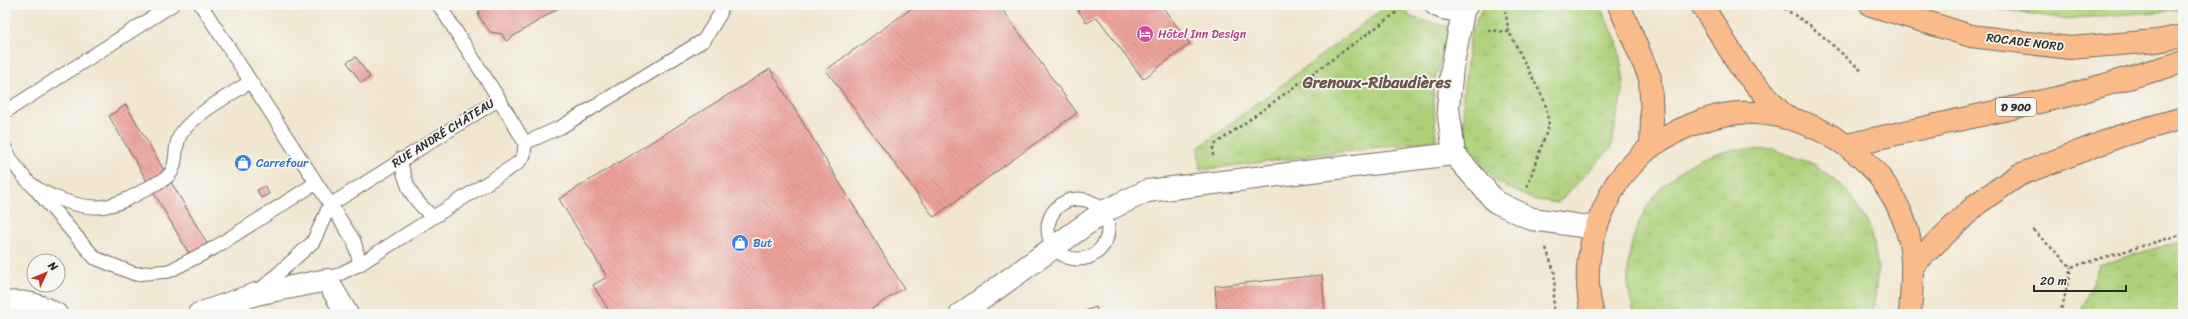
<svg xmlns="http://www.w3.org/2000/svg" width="2188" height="319" viewBox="0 0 2188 319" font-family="Sriracha,sans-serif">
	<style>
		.grass { fill: url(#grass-tufts); stroke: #6c7e52 }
		.building { fill: url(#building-back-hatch) }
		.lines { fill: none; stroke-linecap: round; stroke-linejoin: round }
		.service-casing { stroke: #706c64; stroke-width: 15 }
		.minor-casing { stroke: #706c64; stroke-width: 24 }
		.tertiary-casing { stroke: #706c64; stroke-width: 24 }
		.primary-casing { stroke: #706c64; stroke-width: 24 }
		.path { stroke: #706c64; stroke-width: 2.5; stroke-dasharray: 3 3; stroke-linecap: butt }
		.service { stroke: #fff; stroke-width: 13 }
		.minor { stroke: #fff; stroke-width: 22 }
		.tertiary { stroke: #fff; stroke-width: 22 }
		.primary { stroke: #fabb8b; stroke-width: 22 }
		.labels { text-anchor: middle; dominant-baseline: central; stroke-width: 3.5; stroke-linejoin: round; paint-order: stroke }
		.shield { fill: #f6f6f2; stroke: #686867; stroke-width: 1 }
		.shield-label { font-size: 11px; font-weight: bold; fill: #2b2b2b }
		.hotel-label { font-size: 12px; fill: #b23c85; stroke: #f6f6f2; text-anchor: start }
		.street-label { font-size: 12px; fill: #2b2b2b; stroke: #f6f6f2 }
		.shop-label { font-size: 12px; fill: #366cbe; stroke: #f6f6f2; text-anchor: start }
		.district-label { font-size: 16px; font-weight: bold; fill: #6f5452; stroke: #f6f6f2 }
	</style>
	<defs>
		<pattern id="grass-tufts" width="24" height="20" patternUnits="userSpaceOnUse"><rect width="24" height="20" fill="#aed17a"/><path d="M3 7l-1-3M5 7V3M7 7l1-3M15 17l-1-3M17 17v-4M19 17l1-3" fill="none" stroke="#96b46a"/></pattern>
		<pattern id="building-back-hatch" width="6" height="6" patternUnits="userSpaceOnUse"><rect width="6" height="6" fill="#eda09a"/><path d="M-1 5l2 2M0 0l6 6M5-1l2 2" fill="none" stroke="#c0837e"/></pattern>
	</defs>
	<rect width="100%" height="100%" fill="#f6f6f2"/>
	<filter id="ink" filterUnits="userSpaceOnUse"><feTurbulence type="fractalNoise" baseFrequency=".025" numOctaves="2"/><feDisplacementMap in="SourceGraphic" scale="8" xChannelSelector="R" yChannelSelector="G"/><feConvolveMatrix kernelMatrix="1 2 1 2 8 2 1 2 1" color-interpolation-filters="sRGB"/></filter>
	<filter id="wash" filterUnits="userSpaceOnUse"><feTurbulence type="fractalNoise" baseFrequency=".012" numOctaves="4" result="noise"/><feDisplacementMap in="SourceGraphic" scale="16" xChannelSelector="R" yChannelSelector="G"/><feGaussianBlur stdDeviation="0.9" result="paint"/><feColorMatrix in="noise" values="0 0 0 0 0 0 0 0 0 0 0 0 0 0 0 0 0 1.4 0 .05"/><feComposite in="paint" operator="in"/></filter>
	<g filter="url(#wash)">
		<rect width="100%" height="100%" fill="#f1e6cf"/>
		<path class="grass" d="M1388,5H1404L1410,17L1452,28L1433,85L1436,140L1200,170L1198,148Z
			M1484,5H1599L1617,41L1624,82L1611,148L1558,203L1532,199L1497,182L1464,139L1463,94L1471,31Z
			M1975,5H2183V10L2064,19Z
			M1734,149L1775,150L1814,164L1846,190L1869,225L1878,266L1874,307L1871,314H1635C1618,272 1632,220 1662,187C1670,178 1683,169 1693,163C1704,156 1721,153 1734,149Z
			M2183,240V314H2080L2099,265Z"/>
		<g id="blocks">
			<path class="building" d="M481,5H563L506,41L502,34L490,32L478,15Z
				M916,5H999L1077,113L934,217L826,70Z
				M1074,5H1161L1190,44L1143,79L1097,17L1087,23Z
				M356,57L370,77L361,83L347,62Z
				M770,69L904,288L864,314H611L593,285L607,277L559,199Z
				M126,105L208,245L190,255L109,116Z
				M265,186L269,194L261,198L257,190Z
				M1322,275L1325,314H1217L1215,286Z
				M1096,307L1098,314H1076Z"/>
		</g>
	</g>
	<g filter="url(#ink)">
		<use href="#blocks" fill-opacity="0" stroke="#706c64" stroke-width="1"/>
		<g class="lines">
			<g class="service-casing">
				<path id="service" d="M201,5L354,241L360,264L327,280
					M439,5L499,99
					M5,112L172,5
					M525,143L561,127L704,40L720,14L722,5
					M5,148C10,159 23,178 32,185C46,196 80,208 98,207C117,206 135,196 151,186C156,183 163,181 167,177C180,166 172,145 182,132C196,113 230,95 250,82
					M400,159C407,188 410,197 433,217
					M32,185L95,258L135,274L169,271L214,248L316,183
					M1048 229a30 30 0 1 1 60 0a30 30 0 1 1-60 0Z
					M259,291L313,242L330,205L499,99L525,143L524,155L518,163L360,264"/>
			</g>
			<g class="minor-casing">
				<path id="minor" d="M199,314L256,294L327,280L347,314
					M961,314L1103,212L1147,191L1454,154"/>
			</g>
			<g class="tertiary-casing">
				<path id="tertiary" d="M1436,5C1445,10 1458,12 1467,5
					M1464,7L1452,68L1448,108L1454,154L1496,202L1532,219L1595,228
					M5,303C24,300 39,305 56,314"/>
			</g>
			<g class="primary-casing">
				<path id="primary" d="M1619,5L1650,78L1652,119L1651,147
					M1702,5L1741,68L1785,117
					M1871,5L1971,36L2070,48L2157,41L2183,36
					M1847,145L2070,95L2183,62
					M1914,264L1978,203L2019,175L2120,136L2183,118
					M1593,314C1583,281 1588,242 1603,211C1607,202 1611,192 1616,184C1623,174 1642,153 1652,146C1675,130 1709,115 1738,113C1809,110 1877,152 1903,218C1916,250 1912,281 1910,314"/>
			</g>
			<path class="path" d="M1504,5L1509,32L1545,102L1549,125L1527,187
				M1779,5L1811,26L1863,72
				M1488,30L1509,32
				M1213,156V146L1407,5
				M2033,230L2071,267L2183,234
				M1546,248L1555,274L1553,314
				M2058,314L2063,305L2071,267"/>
			<use href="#service" class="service"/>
			<use href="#minor" class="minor"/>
			<use href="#tertiary" class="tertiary"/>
			<use href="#primary" class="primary"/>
		</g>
	</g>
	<defs>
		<g id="hotel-disc" transform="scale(0.9)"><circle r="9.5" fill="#d1479c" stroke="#f6f6f2"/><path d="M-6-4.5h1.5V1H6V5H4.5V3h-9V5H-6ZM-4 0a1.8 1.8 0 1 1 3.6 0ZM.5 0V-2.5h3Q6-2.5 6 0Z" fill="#fff"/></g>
		<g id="shop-disc" transform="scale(0.9)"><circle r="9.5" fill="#3f7fe0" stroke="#f6f6f2"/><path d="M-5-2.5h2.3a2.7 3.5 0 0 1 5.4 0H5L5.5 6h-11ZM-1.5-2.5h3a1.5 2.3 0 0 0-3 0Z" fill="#fff"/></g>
	</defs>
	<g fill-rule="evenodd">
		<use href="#hotel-disc" x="1145" y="34"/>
		<use href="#shop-disc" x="243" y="163"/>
		<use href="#shop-disc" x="740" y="243"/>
	</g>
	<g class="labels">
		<rect class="shield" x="1996" y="98" width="40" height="18" rx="3"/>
		<g class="shield-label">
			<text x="2016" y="107">D 900</text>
		</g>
		<g class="hotel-label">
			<text x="1158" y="34">Hôtel Inn Design</text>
		</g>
		<g class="street-label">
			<text transform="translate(2025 42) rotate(7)">ROCADE NORD</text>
			<text transform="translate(443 133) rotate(-32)">RUE ANDRÉ CHÂTEAU</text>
		</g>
		<g class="shop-label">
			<text x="256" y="163">Carrefour</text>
			<text x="753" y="243">But</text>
		</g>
		<g class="district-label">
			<text x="1377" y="82">Grenoux-Ribaudières</text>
		</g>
	</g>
	<rect width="2188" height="319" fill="none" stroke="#f6f6f2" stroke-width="20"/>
	<g transform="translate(46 273) rotate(46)"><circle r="19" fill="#f6f6f2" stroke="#a5a5a2"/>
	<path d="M0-3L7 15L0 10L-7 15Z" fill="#c8321e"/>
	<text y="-6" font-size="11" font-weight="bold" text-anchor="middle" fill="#2b2b2b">N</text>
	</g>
	<path d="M2034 285v6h92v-6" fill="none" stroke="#2b2b2b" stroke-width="2"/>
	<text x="2040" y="285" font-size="12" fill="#2b2b2b" stroke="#f6f6f2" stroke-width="3" paint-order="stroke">20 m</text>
</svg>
